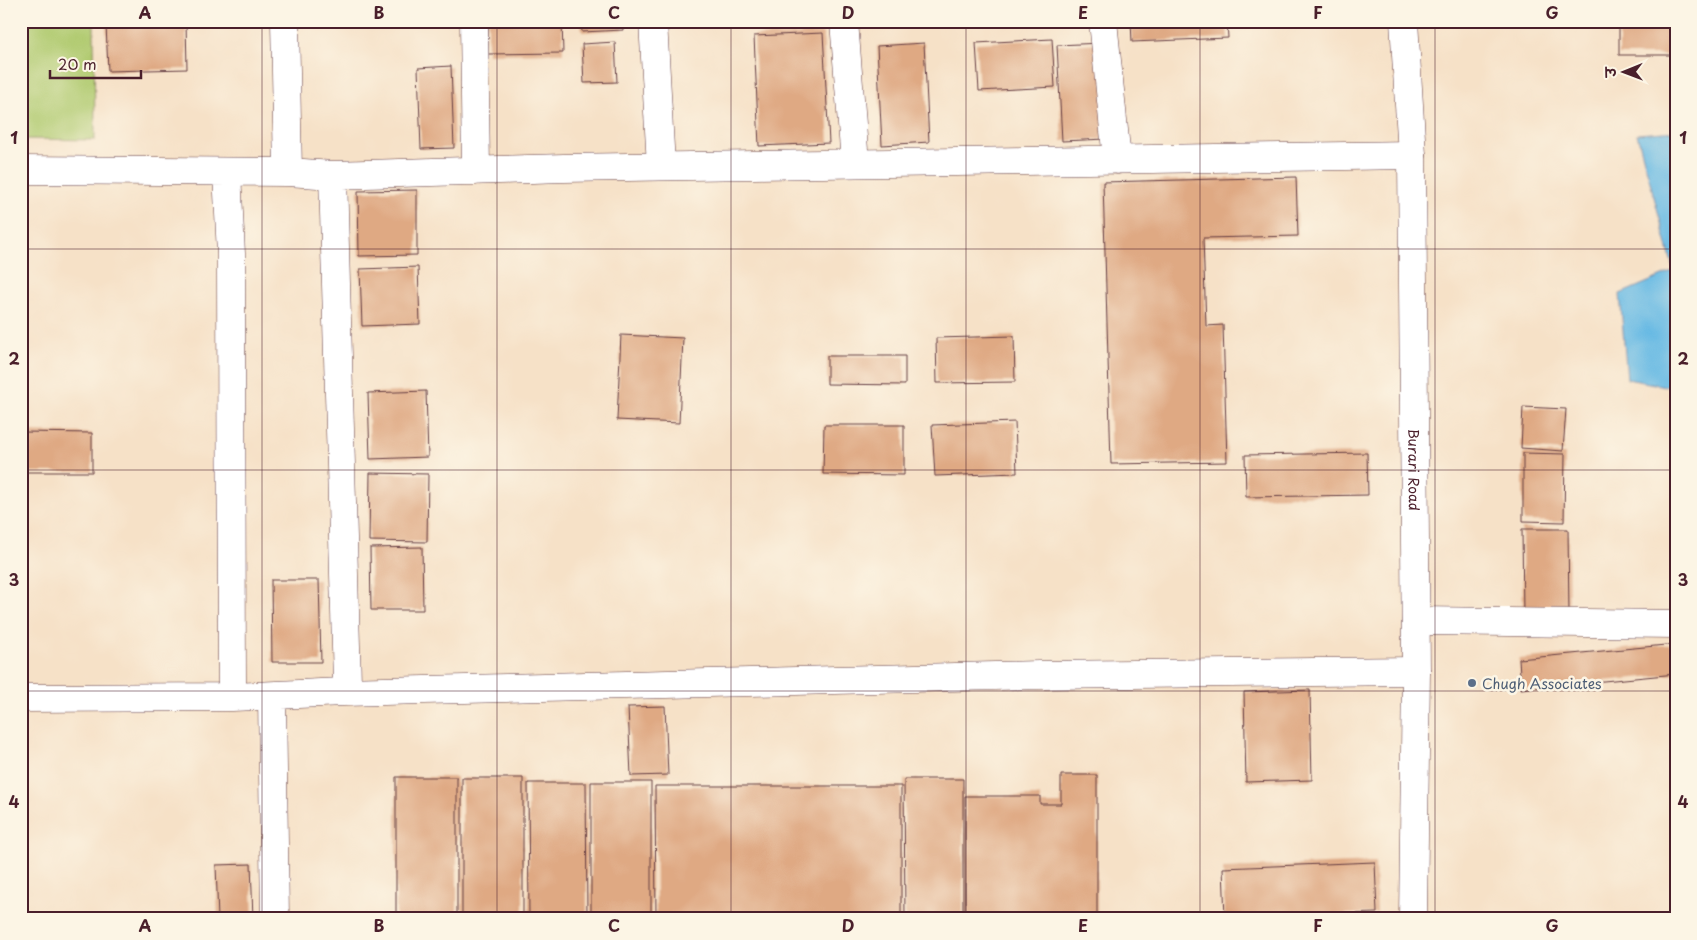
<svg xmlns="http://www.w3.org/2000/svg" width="1697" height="940" viewBox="0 0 1697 940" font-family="'Playpen Sans','Playpen Sans Deva',sans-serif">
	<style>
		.green { fill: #b1cb71; stroke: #7e754e }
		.water { fill: #68bae4; stroke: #596c88 }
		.building { fill: #dfa983 }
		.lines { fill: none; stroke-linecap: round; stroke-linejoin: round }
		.minor-casing { stroke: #643c42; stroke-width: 29 }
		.major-casing { stroke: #643c42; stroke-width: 29 }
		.minor { stroke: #fff; stroke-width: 28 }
		.major { stroke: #fff; stroke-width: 28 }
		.grid { fill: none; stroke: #4a1f2b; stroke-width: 1; stroke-opacity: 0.55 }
		.service-dot { fill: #5c6f8a; stroke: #fcf5e5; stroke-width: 2 }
		.labels { text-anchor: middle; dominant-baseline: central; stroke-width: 5; stroke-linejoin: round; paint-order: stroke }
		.street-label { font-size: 14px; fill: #4a1f2b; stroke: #fcf5e5 }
		.service-label { font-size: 14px; fill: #4e5e75; stroke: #fcf5e5; text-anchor: start }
		.neatline { fill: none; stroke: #4a1f2b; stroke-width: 2 }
		.grid-label { font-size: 16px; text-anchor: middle; font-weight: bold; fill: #4a1f2b }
	</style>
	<rect width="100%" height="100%" fill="#fcf5e5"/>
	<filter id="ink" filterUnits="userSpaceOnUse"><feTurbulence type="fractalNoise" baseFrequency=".02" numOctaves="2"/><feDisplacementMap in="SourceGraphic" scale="10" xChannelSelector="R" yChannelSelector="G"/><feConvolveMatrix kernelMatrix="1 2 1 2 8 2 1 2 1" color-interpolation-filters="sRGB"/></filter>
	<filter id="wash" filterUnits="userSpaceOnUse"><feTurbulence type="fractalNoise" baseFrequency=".0096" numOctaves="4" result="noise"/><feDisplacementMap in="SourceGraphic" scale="20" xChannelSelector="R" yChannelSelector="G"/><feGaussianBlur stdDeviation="1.12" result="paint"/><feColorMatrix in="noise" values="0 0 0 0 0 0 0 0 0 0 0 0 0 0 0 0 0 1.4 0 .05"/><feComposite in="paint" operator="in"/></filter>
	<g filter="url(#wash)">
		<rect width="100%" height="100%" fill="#f6e1c7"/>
		<path class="green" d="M21,21H94L95,140L21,139Z"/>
		<path class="water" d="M1676,131V388L1627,379L1620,294L1674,271L1637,134Z"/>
		<g id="blocks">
			<path class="building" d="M186,21L187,69L108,71L106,24Z
				M488,21H562L563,53L488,54Z
				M581,21H623V30L582,32Z
				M1131,21H1227L1228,38L1132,42Z
				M1619,21H1676V55H1619Z
				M823,33L829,143L759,146L754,36Z
				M1052,39L1055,87L979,91L976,43Z
				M615,42L617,82L584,83L582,44Z
				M924,43L929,142L882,145L877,46Z
				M1102,43L1106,139L1062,141L1057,45Z
				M451,66L454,148L421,149L418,68Z
				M1296,177L1298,236L1203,238L1206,326L1223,325L1227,462L1111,464L1103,182Z
				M417,190V255L359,256L358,191Z
				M418,267L420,324L362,326L360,269Z
				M621,335L683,338L679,423L617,420Z
				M1014,336L1015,382L937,383L936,338Z
				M827,356H905V385L827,384Z
				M426,391L428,457L370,459L368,393Z
				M1523,407L1566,409L1563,451L1521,448Z
				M1015,422L1017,473L935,476L932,425Z
				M824,425H904V475L823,474Z
				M23,432L92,433V472H23Z
				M1367,453L1368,495L1246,497L1245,455Z
				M1523,453L1565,454L1564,522L1523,521Z
				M370,473L428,474L427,542L369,541Z
				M1522,529H1568L1569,615H1523Z
				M422,547L423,610H371L370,548Z
				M271,580H319L321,662H272Z
				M1676,644V674L1521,689L1519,659Z
				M1310,690L1312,780L1246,782L1244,692Z
				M665,706L668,775L631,776L628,707Z
				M1061,775H1097V919H965V796H1040V804H1061Z
				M396,777H457V916H396Z
				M462,778H523V916H462Z
				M904,779H963V919H905Z
				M591,782H651V919H591Z
				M528,783H586L587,917H529Z
				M655,786H901V919H656Z
				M1375,862L1377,913L1225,918L1223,868Z
				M251,864L253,919H218L216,865Z"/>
		</g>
	</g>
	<g filter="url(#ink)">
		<use href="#blocks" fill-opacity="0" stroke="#643c42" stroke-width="1"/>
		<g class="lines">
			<g class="minor-casing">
				<path id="minor" d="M285,21L288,172
					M474,21L476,171
					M653,21L661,166
					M844,21L855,163
					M1103,21L1117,160
					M21,170L288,172L333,175L564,168L1412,155
					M227,172L231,254L232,697
					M333,175L347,683L343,692
					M1416,621L1676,624
					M272,696L275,919
					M21,698L232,697L343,692L1039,675L1416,671"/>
			</g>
			<g class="major-casing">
				<g id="major">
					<path id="s1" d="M1404,21L1412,155L1416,671L1413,919"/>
				</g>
			</g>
			<use href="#minor" class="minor"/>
			<use href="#major" class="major"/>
		</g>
	</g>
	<path class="grid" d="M262,21V919M497,21V919M731,21V919M966,21V919M1200,21V919M1435,21V919M21,249H1676M21,470H1676M21,691H1676"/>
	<circle class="service-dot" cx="1472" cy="683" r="5"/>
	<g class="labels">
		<g class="street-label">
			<text stroke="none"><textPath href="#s1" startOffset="449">Burari Road</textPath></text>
		</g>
		<g class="service-label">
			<text x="1482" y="683">Chugh Associates</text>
		</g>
	</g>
	<rect width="1697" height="940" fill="none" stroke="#fcf5e5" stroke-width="55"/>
	<g transform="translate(1624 72) rotate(269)" stroke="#fcf5e5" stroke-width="4" paint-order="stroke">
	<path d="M0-4L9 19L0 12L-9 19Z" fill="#4a1f2b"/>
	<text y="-8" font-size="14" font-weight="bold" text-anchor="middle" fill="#4a1f2b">उ</text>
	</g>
	<path d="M50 70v8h91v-8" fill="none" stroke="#4a1f2b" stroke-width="2.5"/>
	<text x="58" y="70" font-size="15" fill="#4a1f2b" stroke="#fcf5e5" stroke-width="4" paint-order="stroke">20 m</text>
	<rect x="28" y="28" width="1642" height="884" class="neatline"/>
	<g class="grid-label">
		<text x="145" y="19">A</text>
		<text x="379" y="19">B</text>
		<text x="614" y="19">C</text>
		<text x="848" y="19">D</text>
		<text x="1083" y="19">E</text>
		<text x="1318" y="19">F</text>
		<text x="1552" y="19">G</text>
		<text x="14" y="144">1</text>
		<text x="1683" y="144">1</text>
		<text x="14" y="365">2</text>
		<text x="1683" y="365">2</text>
		<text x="14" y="586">3</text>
		<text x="1683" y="586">3</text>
		<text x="14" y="808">4</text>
		<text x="1683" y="808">4</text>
		<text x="145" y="932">A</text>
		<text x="379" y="932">B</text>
		<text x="614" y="932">C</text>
		<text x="848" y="932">D</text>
		<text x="1083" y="932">E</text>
		<text x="1318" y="932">F</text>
		<text x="1552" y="932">G</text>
	</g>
</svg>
